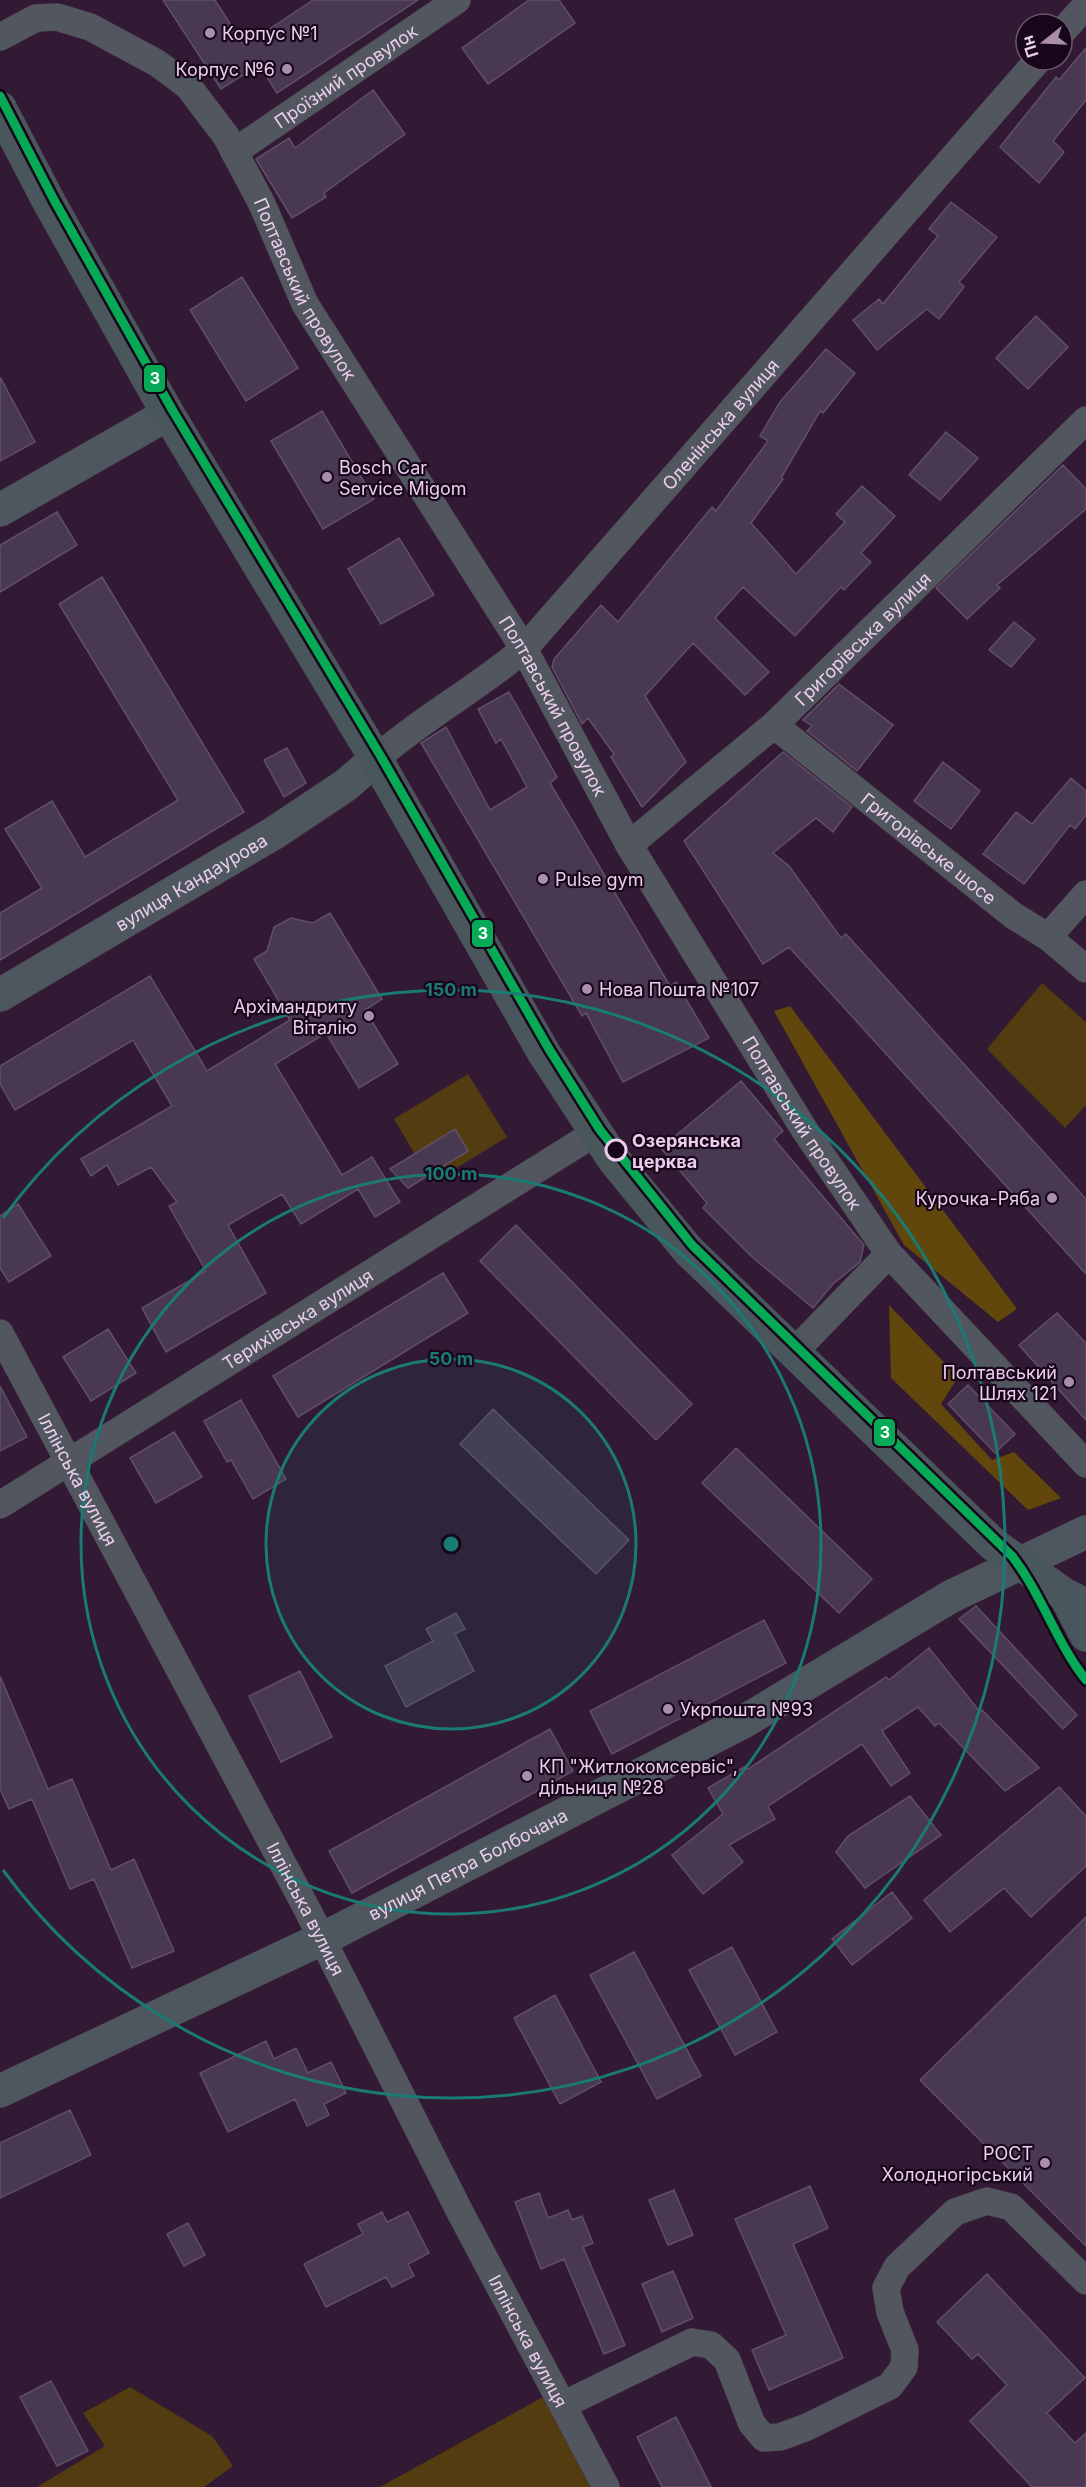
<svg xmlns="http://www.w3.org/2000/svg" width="1086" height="2487" viewBox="0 0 1086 2487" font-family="Inter,sans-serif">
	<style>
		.green { fill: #543c11 }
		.forest { fill: #62470c }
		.building { fill: #493851; stroke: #604f67; stroke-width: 1.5 }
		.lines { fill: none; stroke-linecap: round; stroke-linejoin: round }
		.street-casing { stroke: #4a354b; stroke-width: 28 }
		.secondary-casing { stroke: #4a354b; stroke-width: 34 }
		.primary-casing { stroke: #4a354b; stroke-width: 34 }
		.street { stroke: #52565e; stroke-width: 27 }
		.secondary { stroke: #4e575e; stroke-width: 33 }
		.primary { stroke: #49575d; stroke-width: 33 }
		.tram-1-casing { stroke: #18061a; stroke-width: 14 }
		.tram-1 { stroke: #06aa56; stroke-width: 9 }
		.ring { fill: none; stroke: #1a7a74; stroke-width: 3 }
		.poi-dot { fill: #aa8fac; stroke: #18061a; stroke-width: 2 }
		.stop-dot { fill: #18061a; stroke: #eaceec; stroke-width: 3 }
		.labels { text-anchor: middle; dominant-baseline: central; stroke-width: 4.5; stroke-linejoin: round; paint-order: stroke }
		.poi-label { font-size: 18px; fill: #eaceec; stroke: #18061a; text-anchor: start }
		.street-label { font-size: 18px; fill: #eaceec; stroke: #18061a }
		.stop-label { font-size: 18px; font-weight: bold; fill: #eaceec; stroke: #18061a; text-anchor: start }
		.centre { fill: #1a7a74; stroke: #18061a; stroke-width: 3 }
		.ring-label { font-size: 18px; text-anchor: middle; font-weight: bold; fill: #1a7a74; stroke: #18061a; stroke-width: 4.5; stroke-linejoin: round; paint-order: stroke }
		.line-badge { stroke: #18061a; stroke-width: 2 }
		.badge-label { font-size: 16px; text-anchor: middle; font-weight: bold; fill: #fff }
	</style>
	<rect width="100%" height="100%" fill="#321934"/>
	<path class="green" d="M1042,983L1086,1022V1105L1065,1128L987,1049Z
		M468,1074L507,1137L432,1183L394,1119Z
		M130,2387L212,2436L233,2466L204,2487H37L105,2446L83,2413Z
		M545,2396L597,2487H380Z"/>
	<path class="forest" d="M790,1006L1017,1309L998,1322L904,1245L774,1011Z
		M889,1305L958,1377L941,1404L992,1460L1014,1452L1061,1498L1028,1510L891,1378Z"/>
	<path class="building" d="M163,0H215L244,46L313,0H418L277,93L259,65L221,89Z
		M529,0H559L575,23L488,84L462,48Z
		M1086,48V100L1053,141L1064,152L1039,183L1000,147L1056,77L1059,80Z
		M373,90L405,134L324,193L326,197L292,218L256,159L289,138L295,148Z
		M951,202L997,237L959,282L964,287L939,319L927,309L877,350L853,320L879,299L883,304L938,236L929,229Z
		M242,277L298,368L246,401L190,310Z
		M1036,316L1068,347L1028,389L996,358Z
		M826,349L855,373L823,413L820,411L781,478L783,479L751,523L796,574L845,522L836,514L862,486L895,516L861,553L871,562L844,590L841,587L795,636L743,587L715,618L769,672L745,695L693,643L645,696L686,762L642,807L611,757L614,754L588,718L582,724L552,667L554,659L601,605L618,622L712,507L716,511L768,441L760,436L780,402Z
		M0,377L35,442L0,461Z
		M322,411L374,499L323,529L271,441Z
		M946,432L978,458L940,500L909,475Z
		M1063,465L1086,489V509L997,585L1000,588L967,619L936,588Z
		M57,512L77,545L0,592V545Z
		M399,538L434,595L381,624L348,569Z
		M102,577L244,812L0,960V913L42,888L5,829L52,801L85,857L178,800L59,604Z
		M1014,622L1035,639L1011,667L989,650Z
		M839,684L893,725L857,771L807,731L812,726L803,720Z
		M509,692L557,777L550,783L670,986L676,982L709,1038L623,1082L586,1013L582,1016L421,743L446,727L490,810L527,787L501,739L496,743L478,709Z
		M287,748L306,783L284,797L264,760Z
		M783,752L852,807L833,832L816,818L773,853L789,866L841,938L846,934L1086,1199V1274L789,947L763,964L684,841Z
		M943,762L980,791L951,829L914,801Z
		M1071,778L1086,791V815L1075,829L1070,825L1024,884L983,854L1016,812L1032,824Z
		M330,913L382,999L365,1010L398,1064L359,1088L326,1033L275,1064L342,1175L372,1157L400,1202L375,1217L358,1189L301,1224L282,1194L228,1225L266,1293L166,1352L142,1308L206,1271L169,1206L177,1202L151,1167L118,1185L107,1165L91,1176L81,1159L172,1106L133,1040L15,1110L0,1084V1066L150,976L207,1071L290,1020L254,959L267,951L274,927L291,918L313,923Z
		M741,1081L783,1131L774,1139L864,1245L860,1262L833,1284L813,1308L751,1256L703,1208L707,1203L661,1148Z
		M455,1129L468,1151L408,1188L390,1169Z
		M18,1204L51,1256L9,1282L0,1268V1216Z
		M516,1225L692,1404L656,1440L480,1261Z
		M443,1273L468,1313L298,1417L273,1376Z
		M1057,1313L1086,1343V1420L1019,1345Z
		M108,1329L136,1373L91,1401L63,1357Z
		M968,1385L1015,1434L995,1453L948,1404Z
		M0,1386L27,1437L0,1451Z
		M241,1400L286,1479L253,1499L231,1460L227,1462L204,1421Z
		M493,1409L629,1540L596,1574L460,1444Z
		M174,1432L202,1477L156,1503L130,1458Z
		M736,1448L872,1579L839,1613L702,1483Z
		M976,1606L1077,1715L1063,1729L959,1619Z
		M456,1613L465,1629L455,1634L474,1671L406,1707L385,1666L433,1641L426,1629Z
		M764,1620L786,1663L612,1754L590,1711Z
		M929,1648L980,1712L982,1710L1039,1768L1005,1791L939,1723L935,1726L918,1707L882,1731L910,1773L891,1786L862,1744L768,1806L775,1819L729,1845L743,1862L703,1894L672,1855L723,1814L708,1788L746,1766L748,1769L886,1677L889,1680Z
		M300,1671L332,1737L281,1762L249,1696Z
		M0,1676L48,1789L72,1779L111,1870L134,1859L174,1951L132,1968L94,1879L70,1889L32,1799L9,1809L0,1789Z
		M550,1729L573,1771L352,1893L329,1851Z
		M1059,1787L1086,1816V1866L1031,1917L1004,1888L950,1932L924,1900Z
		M910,1796L941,1835L865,1888L836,1852L848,1836Z
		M892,1892L912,1918L852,1965L832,1939Z
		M1086,1917V2246L920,2080Z
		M732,1947L777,2032L735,2055L689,1970Z
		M634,1952L701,2076L657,2099L590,1975Z
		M555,1995L601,2082L560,2104L514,2018Z
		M266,2041L274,2059L296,2048L308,2073L331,2062L346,2093L324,2104L329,2115L307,2126L295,2099L228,2132L200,2073Z
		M70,2110L91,2155L0,2198V2143Z
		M810,2186L828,2228L793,2244L843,2358L769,2390L752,2350L786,2335L735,2219Z
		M674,2190L693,2235L668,2245L649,2200Z
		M539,2193L548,2218L568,2210L572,2220L582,2216L593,2243L583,2247L625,2345L604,2354L564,2259L541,2269L515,2202Z
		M382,2212L387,2222L408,2212L429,2253L408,2264L414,2276L392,2287L386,2277L326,2307L304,2264L363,2234L358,2224Z
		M188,2223L205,2255L184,2266L167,2234Z
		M673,2271L693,2318L662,2332L642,2284Z
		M987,2274L1085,2378L1047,2413L1075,2443L1086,2433V2487H1032L970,2421L1007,2385L978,2354L972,2359L937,2322Z
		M51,2381L88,2451L57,2466L20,2397Z
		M676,2417L711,2487H662L637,2437Z"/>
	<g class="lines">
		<g class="street-casing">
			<g id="street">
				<path d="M1062,32L1086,5"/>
				<path id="s1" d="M0,37L36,18L57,17L90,27L157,63L188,86L226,136L262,204L305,304L524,649L629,845L804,1129L889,1254L1086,1464"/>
				<path id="s2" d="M234,152L457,0"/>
				<path id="s3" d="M774,725L1014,916L1048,937L1086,969"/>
				<path id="s4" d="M376,759C422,718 477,689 524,649L1038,60"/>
				<path id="s5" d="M629,845L774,725L1086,420"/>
				<path d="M1048,937L1086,894"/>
				<path id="s6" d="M0,1333L307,1909L461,2214L606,2487"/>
				<path d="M794,1352L889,1254"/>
				<path id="s7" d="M0,1505L595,1133"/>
				<path d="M563,2405L692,2342L711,2345L727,2360L752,2424L764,2438L780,2437L807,2427L890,2386L904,2367L905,2350L890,2312L886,2288L897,2267L955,2212L987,2201L1011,2207L1086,2281"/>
			</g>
		</g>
		<g class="secondary-casing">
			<g id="secondary">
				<path d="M0,510L168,414"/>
				<path id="s8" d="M0,995L274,833L346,785L376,759"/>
				<path id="s9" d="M0,2091L338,1931L745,1721L950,1597L1086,1532"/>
			</g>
		</g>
		<g class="primary-casing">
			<path id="primary" d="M0,108L49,202L168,414L376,759L544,1053L614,1160L688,1250L994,1545L1065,1595L1086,1605
				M1065,1595L1086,1635"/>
		</g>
		<use href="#street" class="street"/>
		<use href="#secondary" class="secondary"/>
		<use href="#primary" class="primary"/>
		<g class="tram-1-casing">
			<path id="tram-1" d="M0,96L54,200L173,411L380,755L549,1049L600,1130L692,1245L1012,1556C1042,1595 1056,1642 1086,1680"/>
		</g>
		<use href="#tram-1" class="tram-1"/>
	</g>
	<circle cx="451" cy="1544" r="185" fill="#1a7a74" fill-opacity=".12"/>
	<g class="ring">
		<circle cx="451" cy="1544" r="185"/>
		<circle cx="451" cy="1544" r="370"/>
		<path d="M3 1218A554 554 0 1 1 3 1870"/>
	</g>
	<g class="poi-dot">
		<circle cx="210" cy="33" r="6"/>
		<circle cx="287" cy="69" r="6"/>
		<circle cx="327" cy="477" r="6"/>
		<circle cx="543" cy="879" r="6"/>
		<circle cx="587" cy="989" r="6"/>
		<circle cx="369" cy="1016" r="6"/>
		<circle cx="1052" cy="1198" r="6"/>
		<circle cx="1069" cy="1382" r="6"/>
		<circle cx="668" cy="1709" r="6"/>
		<circle cx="527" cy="1776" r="6"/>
		<circle cx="1045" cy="2163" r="6"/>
	</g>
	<circle class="stop-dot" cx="616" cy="1150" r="10"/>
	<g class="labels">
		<g class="poi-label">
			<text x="222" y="33">Корпус №1</text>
			<text x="275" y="69" text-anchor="end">Корпус №6</text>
			<text x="339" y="467">Bosch Car<tspan x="339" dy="21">Service Migom</tspan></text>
			<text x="555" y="879">Pulse gym</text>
			<text x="599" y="989">Нова Пошта №107</text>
			<text x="357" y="1006" text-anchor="end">Архімандриту<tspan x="357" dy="21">Віталію</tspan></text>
			<text x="1040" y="1198" text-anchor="end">Курочка-Ряба</text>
			<text x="1057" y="1372" text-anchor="end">Полтавський<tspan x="1057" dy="21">Шлях 121</tspan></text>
			<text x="680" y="1709">Укрпошта №93</text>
			<text x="539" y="1766">КП "Житлокомсервіс",<tspan x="539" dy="21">дільниця №28</tspan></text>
			<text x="1033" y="2153" text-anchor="end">РОСТ<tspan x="1033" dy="21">Холодногірський</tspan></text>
		</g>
		<g class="street-label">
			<text stroke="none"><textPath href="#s2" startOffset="135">Проїзний провулок</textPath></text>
			<text stroke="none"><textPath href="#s1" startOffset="446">Полтавський провулок</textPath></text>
			<text stroke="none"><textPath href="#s4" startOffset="483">Оленінська вулиця</textPath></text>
			<text stroke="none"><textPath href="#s5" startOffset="312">Григорівська вулиця</textPath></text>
			<text stroke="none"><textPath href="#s1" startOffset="932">Полтавський провулок</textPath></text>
			<text stroke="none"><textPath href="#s3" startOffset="198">Григорівське шосе</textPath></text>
			<text stroke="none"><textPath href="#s8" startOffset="222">вулиця Кандаурова</textPath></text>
			<text stroke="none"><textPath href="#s1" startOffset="1418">Полтавський провулок</textPath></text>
			<text stroke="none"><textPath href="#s7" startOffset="351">Терихівська вулиця</textPath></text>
			<text stroke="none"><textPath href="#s6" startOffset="166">Іллінська вулиця</textPath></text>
			<text stroke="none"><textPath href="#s9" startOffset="520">вулиця Петра Болбочана</textPath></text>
			<text stroke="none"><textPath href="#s6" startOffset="652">Іллінська вулиця</textPath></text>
			<text stroke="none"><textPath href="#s6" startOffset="1138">Іллінська вулиця</textPath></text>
		</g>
		<g class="stop-label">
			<text x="632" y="1140">Озерянська<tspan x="632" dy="21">церква</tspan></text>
		</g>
	</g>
	<circle cx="451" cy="1544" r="9" class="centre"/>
	<g class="ring-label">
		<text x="451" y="996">150 m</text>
		<text x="451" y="1180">100 m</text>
		<text x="451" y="1365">50 m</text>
	</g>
	<g class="line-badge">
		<rect x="143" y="364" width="23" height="29" rx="6" fill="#06aa56"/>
		<rect x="471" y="919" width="23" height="29" rx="6" fill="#06aa56"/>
		<rect x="873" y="1418" width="23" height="29" rx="6" fill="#06aa56"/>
	</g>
	<g class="badge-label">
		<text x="155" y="384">3</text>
		<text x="483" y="939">3</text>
		<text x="885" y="1438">3</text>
	</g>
	<g transform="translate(1044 42) rotate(252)"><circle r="28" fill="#18061a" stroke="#6c566e" stroke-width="1.5"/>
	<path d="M0-4.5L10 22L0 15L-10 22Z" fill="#aa8fac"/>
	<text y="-9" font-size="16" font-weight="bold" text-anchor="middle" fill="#eaceec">Пн</text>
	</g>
</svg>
